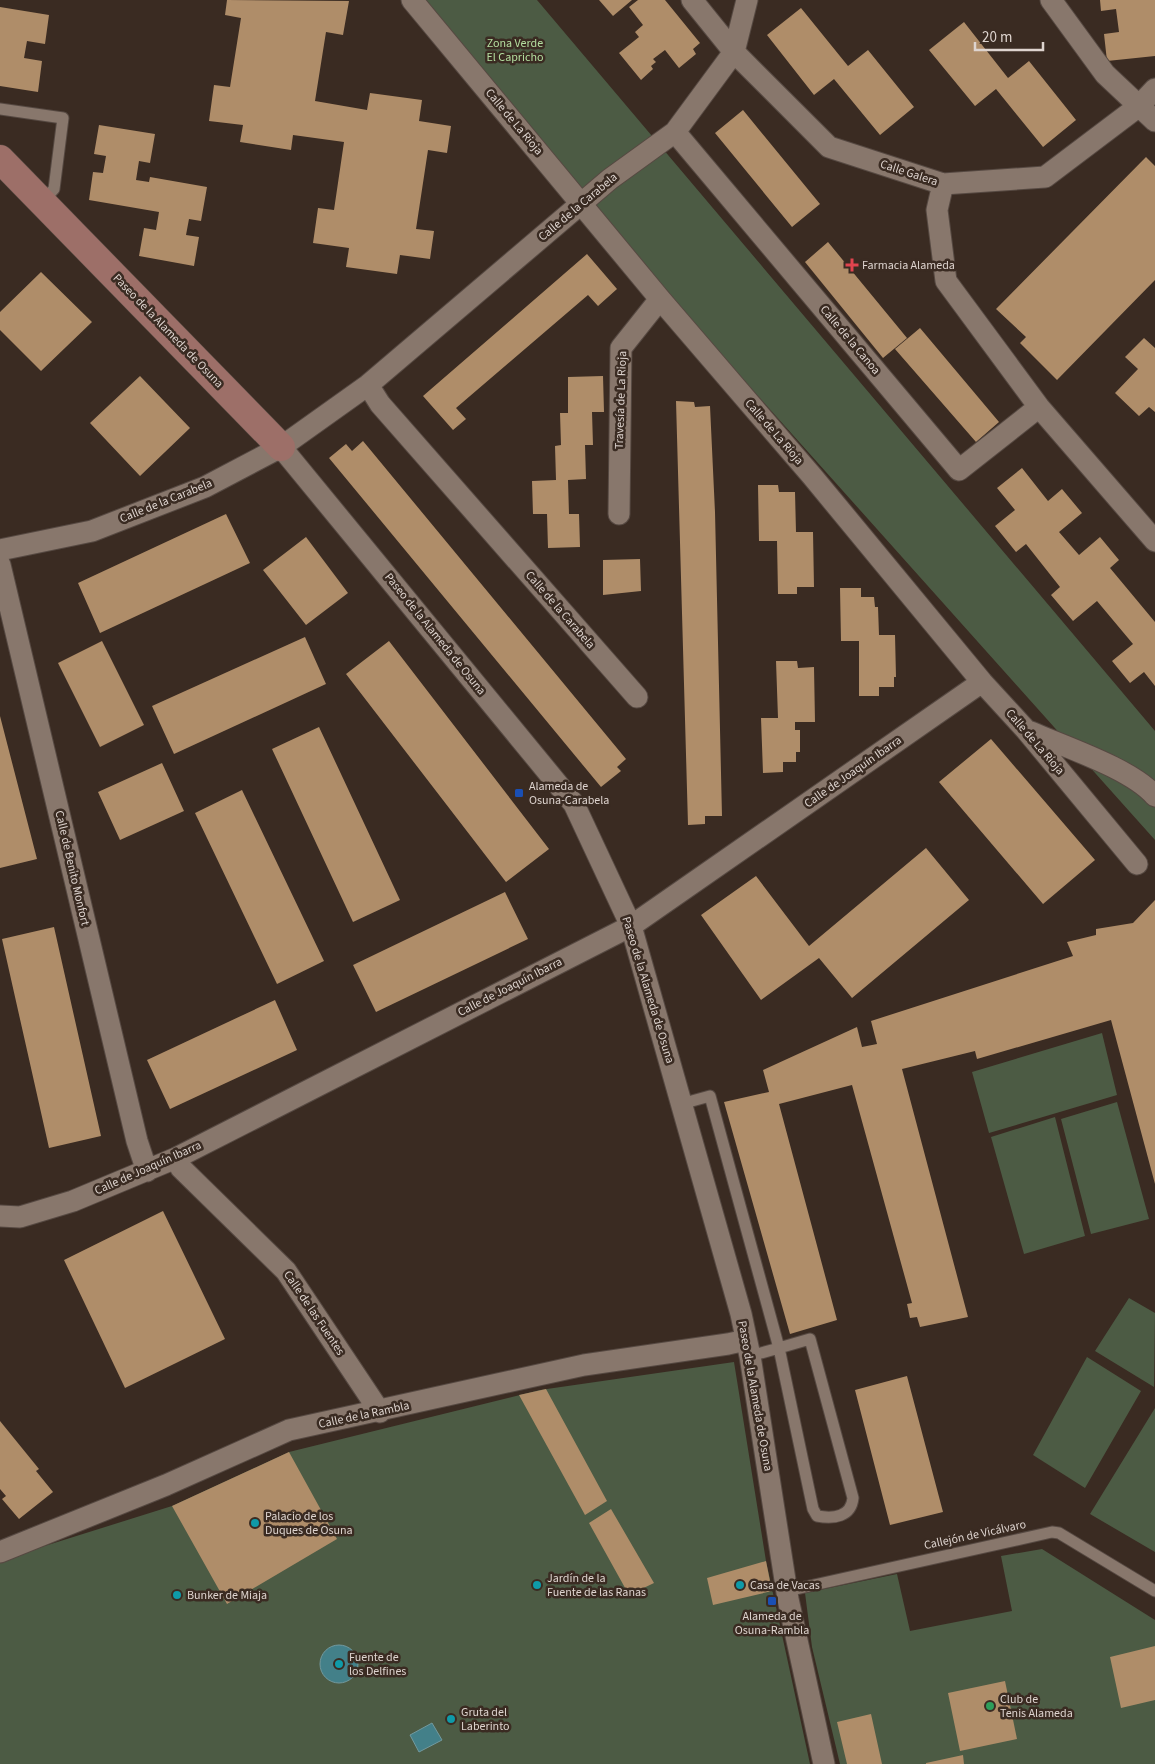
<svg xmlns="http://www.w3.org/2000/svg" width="1155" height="1764" viewBox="0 0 1155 1764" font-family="'Source Sans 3',sans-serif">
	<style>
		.green { fill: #4c5b44 }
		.water { fill: #438089; stroke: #72999e }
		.building { fill: #af8d69 }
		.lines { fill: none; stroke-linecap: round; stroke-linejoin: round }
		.lane-casing { stroke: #564942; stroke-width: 13 }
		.street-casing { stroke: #564942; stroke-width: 23 }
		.secondary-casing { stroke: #564942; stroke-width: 29 }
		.lane { stroke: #88776c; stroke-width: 11 }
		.street { stroke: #88776c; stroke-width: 21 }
		.secondary { stroke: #9d6f68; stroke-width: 28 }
		.health-dot { fill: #e0444e; stroke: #3a2b22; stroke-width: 2 }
		.transit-dot { fill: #1a4fb4; stroke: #3a2b22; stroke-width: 2 }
		.culture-dot { fill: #0f9aa8; stroke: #3a2b22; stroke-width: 2 }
		.leisure-dot { fill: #2e9e5b; stroke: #3a2b22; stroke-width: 2 }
		.labels { text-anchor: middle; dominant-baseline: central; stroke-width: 5; stroke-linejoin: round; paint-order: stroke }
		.park-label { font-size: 12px; fill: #b4dfa0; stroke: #3a2b22 }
		.street-label { font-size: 12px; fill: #ded4cf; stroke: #3a2b22 }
		.poi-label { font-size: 12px; fill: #ded4cf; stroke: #3a2b22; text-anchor: start }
	</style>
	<rect width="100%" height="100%" fill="#3a2b22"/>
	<path class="green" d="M404,0H537L1155,731V840Z
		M1102,1033L1117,1095L989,1133L972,1072Z
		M1117,1102L1149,1219L1091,1234L1061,1119Z
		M1055,1117L1085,1236L1024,1254L991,1137Z
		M1129,1298L1155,1313L1154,1387L1095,1351Z
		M1087,1357L1141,1391L1085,1488L1033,1455Z
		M734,1362L766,1561L810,1764H0V1560L172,1506L289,1452L540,1390Z
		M1155,1408V1552L1090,1514Z
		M1042,1549L1155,1620V1764H840L812,1647L805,1593L897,1574L910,1631L1012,1611L1001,1556Z"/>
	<path class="water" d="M320 1664a19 19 0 1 1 38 0a19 19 0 1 1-38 0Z
		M432,1723L442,1740L419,1752L410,1735Z"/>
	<path class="building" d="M227,0L349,1L343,35L326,32L315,101L367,110L370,93L422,100L419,121L451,126L447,153L428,150L416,229L434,231L430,259L400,255L397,274L346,267L349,248L313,243L318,208L334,210L344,142L293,135L291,150L240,142L243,125L209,121L214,85L230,87L241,18L225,15Z
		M599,0H632L613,16Z
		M638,0H665L700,43L693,49L696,54L679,68L665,50L653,59L656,62L651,66L653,69L641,80L619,53L639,37L635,32L643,25L629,7Z
		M1100,0H1155V56L1107,61L1104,34L1119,32L1116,9L1101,11Z
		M0,7L49,15L45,44L27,41L24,58L42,61L38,92L0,86Z
		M801,8L848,66L868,50L914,107L880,135L834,79L814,95L767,35Z
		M964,22L1008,78L1029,61L1076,120L1043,147L996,89L975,106L929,50Z
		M743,110L820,204L792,227L715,133Z
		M99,125L155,134L150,163L139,161L136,180L149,182L150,177L207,187L201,221L189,219L186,235L199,237L194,266L139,256L144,228L156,230L159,212L89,200L93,172L103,173L106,156L94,154Z
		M1146,157L1155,166V280L1057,380L1020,343L1026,337L996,309Z
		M828,242L907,338L883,358L805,262Z
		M587,254L617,289L598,306L588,295L456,408L466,419L453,430L423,396Z
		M41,272L92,322L41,371L0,330V312Z
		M920,328L999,422L976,442L895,349Z
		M1144,338L1155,348V412L1149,407L1139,416L1115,393L1138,369L1125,357Z
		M140,376L190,428L140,476L90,423Z
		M603,376L604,412H592L593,445H585L586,479L568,480L569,514H579L580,547L548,548L547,514H533L532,481L556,480L555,446L561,445L560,413H568V377Z
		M676,401L694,402L695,407L710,406L715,512L722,816H705V824L688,825Z
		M363,441L626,759L617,767L621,771L601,787L329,458L346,444L352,451Z
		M1022,468L1048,501L1062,489L1082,513L1059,532L1079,555L1100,537L1119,560L1110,568L1155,622V686L1144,672L1130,683L1112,661L1133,644L1097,601L1073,621L1051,595L1060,587L1026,544L1016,552L995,526L1015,510L997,488Z
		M758,485H778L779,492H795L796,532H813L814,587H797V594H778L777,541H759Z
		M226,514L250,563L100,633L78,583Z
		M306,537L348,593L306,625L263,570Z
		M640,559L641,591L603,595V560Z
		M840,588H861V597H874L875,607H878L879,635H895L896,677H894V687H879V696H859V641H841Z
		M305,637L326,684L174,754L152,706Z
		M102,641L144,725L100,747L58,663Z
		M389,641L549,849L506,882L346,674Z
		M776,661H797L798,668L814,667L815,722H795V730H800V752H796V762H783V772L763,773L761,718H778Z
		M0,716L37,859L0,868Z
		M319,727L400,900L353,922L272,749Z
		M991,739L1095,860L1043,904L939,782Z
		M162,763L184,811L120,840L98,792Z
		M242,790L324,961L277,984L195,813Z
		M926,848L969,900L852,998L819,958L761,1000L701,915L756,876L809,946Z
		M505,892L528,939L376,1012L353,965Z
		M1155,900V1184L1111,1020L977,1059L975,1051L902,1069L968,1317L920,1327L917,1317L910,1318L907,1304L912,1303L852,1085L779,1104L837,1320L790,1334L724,1102L769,1092L763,1070L857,1027L862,1047L877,1044L871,1021L1073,956L1067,942L1096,935V929L1133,923Z
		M54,927L101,1136L49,1148L2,939Z
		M275,1000L297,1050L170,1109L147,1060Z
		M163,1211L225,1339L125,1388L64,1260Z
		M907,1376L943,1512L890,1525L855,1390Z
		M546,1389L607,1501L585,1515L519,1395Z
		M0,1421L39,1469L36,1471L53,1492L19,1519L2,1499L6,1496L0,1489Z
		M289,1452L337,1539L227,1604L172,1506Z
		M611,1509L654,1583L629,1595L589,1523Z
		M766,1561L772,1591L713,1605L707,1578Z
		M1155,1646V1700L1121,1708L1110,1657Z
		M1005,1681L1017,1739L960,1751L948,1693Z
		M871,1714L882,1764H847L837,1722Z
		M963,1755L964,1764H926V1763Z"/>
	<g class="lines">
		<g class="lane-casing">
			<path id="lane" d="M0,109L63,118L54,189L42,202
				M681,1104L710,1096L779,1348L810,1339L853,1498C851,1517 834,1519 817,1516L813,1509L779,1348L750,1356
				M787,1591L1052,1532L1059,1533L1155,1591"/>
		</g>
		<g class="street-casing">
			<path id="street" d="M412,0L660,299L812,476L982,682L1026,730L1137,864
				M692,0L734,52L829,147L943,184L1045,177L1139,106L1155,89
				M1051,0L1105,74L1155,121
				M675,132L959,470L1039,407
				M943,184L937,210L946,281L1039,407L1155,541
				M368,385L380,404L637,697
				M281,447L574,804L631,926L741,1314L750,1356L788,1599L824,1764
				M619,514L621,348L660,299
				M0,550L92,531L205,487L281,447L368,385L610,179L675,132L734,52L747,0
				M0,565L137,1141L147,1171
				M1031,732C1065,747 1132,769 1155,796
				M176,1158L181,1168L286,1271L380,1412
				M0,1216L20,1217L73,1201L176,1158L631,926L982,682
				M0,1552L166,1485L289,1430L584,1365L728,1344L746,1340"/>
		</g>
		<g class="secondary-casing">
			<path id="secondary" d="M0,159L281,447"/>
		</g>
		<use href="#lane" class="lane"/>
		<use href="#street" class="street"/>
		<use href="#secondary" class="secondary"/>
	</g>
	<path class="health-dot" d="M849.5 257.5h5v5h5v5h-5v5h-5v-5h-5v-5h5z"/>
	<g class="transit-dot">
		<rect x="514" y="788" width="10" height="10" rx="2.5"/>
		<rect x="767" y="1596" width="10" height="10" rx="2.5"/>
	</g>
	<g class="culture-dot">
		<circle cx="255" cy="1523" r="5"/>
		<circle cx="537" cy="1585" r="5"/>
		<circle cx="740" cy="1585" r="5"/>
		<circle cx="177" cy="1595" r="5"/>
		<circle cx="339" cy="1664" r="5"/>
		<circle cx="451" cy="1719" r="5"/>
	</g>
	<circle class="leisure-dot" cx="990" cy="1706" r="5"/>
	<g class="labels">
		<g class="park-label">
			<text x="515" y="43">Zona Verde<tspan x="515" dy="14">El Capricho</tspan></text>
		</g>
		<g class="street-label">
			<text transform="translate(514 122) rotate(50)">Calle de La Rioja</text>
			<text transform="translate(909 173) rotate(18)">Calle Galera</text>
			<text transform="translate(578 207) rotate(-40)">Calle de la Carabela</text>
			<text transform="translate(168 331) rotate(46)">Paseo de la Alameda de Osuna</text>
			<text transform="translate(850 340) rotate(50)">Calle de la Canoa</text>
			<text transform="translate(621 400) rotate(-88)">Travesía de La Rioja</text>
			<text transform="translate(774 432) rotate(49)">Calle de La Rioja</text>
			<text transform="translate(166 501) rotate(-22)">Calle de la Carabela</text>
			<text transform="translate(560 610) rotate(49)">Calle de la Carabela</text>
			<text transform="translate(435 634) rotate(51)">Paseo de la Alameda de Osuna</text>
			<text transform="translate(1035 742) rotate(49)">Calle de La Rioja</text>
			<text transform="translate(853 772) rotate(-35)">Calle de Joaquín Ibarra</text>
			<text transform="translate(72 868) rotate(77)">Calle de Benito Monfort</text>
			<text transform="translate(510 987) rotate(-27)">Calle de Joaquín Ibarra</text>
			<text transform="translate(648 990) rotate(73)">Paseo de la Alameda de Osuna</text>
			<text transform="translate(148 1168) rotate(-24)">Calle de Joaquín Ibarra</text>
			<text transform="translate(314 1313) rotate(56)">Calle de las Fuentes</text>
			<text transform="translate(755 1396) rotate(80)">Paseo de la Alameda de Osuna</text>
			<text transform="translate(364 1415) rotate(-12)">Calle de la Rambla</text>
			<text transform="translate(975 1535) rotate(-12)">Callejón de Vicálvaro</text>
		</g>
		<g class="poi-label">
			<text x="862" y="265">Farmacia Alameda</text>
			<text x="529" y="786">Alameda de<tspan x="529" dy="14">Osuna-Carabela</tspan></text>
			<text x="265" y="1516">Palacio de los<tspan x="265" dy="14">Duques de Osuna</tspan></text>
			<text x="547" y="1578">Jardín de la<tspan x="547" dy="14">Fuente de las Ranas</tspan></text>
			<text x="750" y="1585">Casa de Vacas</text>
			<text x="187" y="1595">Bunker de Miaja</text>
			<text x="772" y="1616" text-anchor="middle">Alameda de<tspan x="772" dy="14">Osuna-Rambla</tspan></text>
			<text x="349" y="1657">Fuente de<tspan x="349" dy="14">los Delfines</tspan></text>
			<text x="1000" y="1699">Club de<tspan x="1000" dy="14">Tenis Alameda</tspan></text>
			<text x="461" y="1712">Gruta del<tspan x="461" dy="14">Laberinto</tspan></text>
		</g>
	</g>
	<path d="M975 42v8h68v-8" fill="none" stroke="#ded4cf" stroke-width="2.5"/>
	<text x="982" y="42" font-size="15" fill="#ded4cf" stroke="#3a2b22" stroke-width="4" paint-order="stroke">20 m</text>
</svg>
